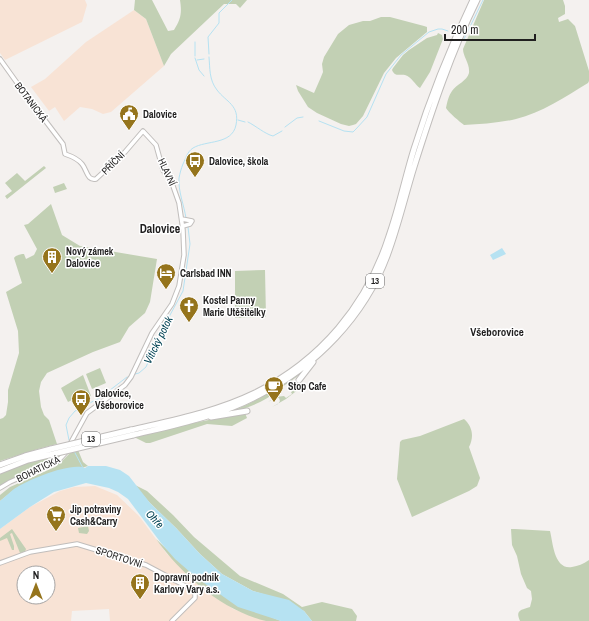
<svg xmlns="http://www.w3.org/2000/svg" width="589" height="621" viewBox="0 0 589 621" font-family="'Archivo Narrow',sans-serif">
	<style>
		.industrial { fill: #f8e3d5; fill-rule: evenodd }
		.green { fill: #c2d0b4 }
		.water { fill: #b6e2f2 }
		.lines { fill: none; stroke-linecap: round; stroke-linejoin: round }
		.stream { stroke: #b6e2f2; stroke-width: 1 }
		.minor-casing { stroke: #c1bebc; stroke-width: 5.5 }
		.highway-casing { stroke: #c1bebc; stroke-width: 7 }
		.minor { stroke: #fff; stroke-width: 3.5 }
		.highway { stroke: #fff; stroke-width: 5 }
		.highway-bridge-casing { stroke: #c1bebc; stroke-width: 7; stroke-linecap: butt }
		.highway-bridge { stroke: #fff; stroke-width: 5 }
		.labels { text-anchor: middle; dominant-baseline: central; stroke-width: 3; stroke-linejoin: round; paint-order: stroke }
		.shield { fill: #fff; stroke: #636262; stroke-width: 1 }
		.shield-label { font-size: 9px; font-weight: bold; fill: #201f1f }
		.street-label { font-size: 10px; fill: #201f1f; stroke: #fff }
		.poi-label { font-size: 10px; font-weight: bold; fill: #201f1f; stroke: #fff; text-anchor: start }
		.neighbourhood-label { font-size: 11px; font-weight: bold; fill: #201f1f; stroke: #fff }
		.water-label { font-size: 11px; font-style: italic; fill: #014253; stroke: #fff }
		.quarter-label { font-size: 12px; font-weight: bold; fill: #201f1f; stroke: #fff }
	</style>
	<rect width="100%" height="100%" fill="#f4f1ef"/>
	<path class="industrial" d="M0,0H85L87,5L82,22L5,60L0,53Z
		M134,10L146,19L164,66L111,112L103,114L92,109L80,107L64,121L55,107L49,111L31,87L45,79L86,42Z
		M95,486L117,495L139,516L167,554L233,609L267,621H110L109,609L72,611L71,621H0V529L30,507L60,491L74,487ZM24,573H48V597H24Z"/>
	<path class="green" d="M135,0H152L168,31L174,30C181,19 182,13 180,0H247L240,8L236,4H224L171,54L164,66L146,19L134,10Z
		M484,0H563L565,6V14L558,18L559,22L568,19L575,26L589,71V81L588,83C565,97 541,113 516,119C499,123 481,124 464,125C460,122 448,112 446,108C447,102 449,95 452,91C457,84 467,81 469,73C470,63 463,57 463,49Z
		M381,17H390L424,26L427,27V32L396,58L384,73L363,116L356,124L353,125L349,126L341,124L317,113L308,107L298,91L296,85L314,93L321,77L323,72L322,64L324,57L338,34L349,25L363,21H370Z
		M438,33L442,35L443,39L430,72L420,88C415,85 412,77 405,75C399,74 395,77 392,70L393,68L403,55L409,50L427,38L437,35Z
		M44,166L46,168L7,199L5,196L12,191L5,183L17,173L25,181Z
		M64,183L67,189L55,193L53,187Z
		M51,204L62,235L80,246L157,259L150,302L145,313L129,327L120,342L93,352L47,373L41,382L39,391L41,407L44,415L49,420L57,444L38,449L0,461V419L3,418L6,415L8,402V390L19,353L18,331L6,292L22,283L14,258C16,255 21,254 24,254L26,259L34,255L37,249L24,225L28,224Z
		M265,270L266,317L235,318V271Z
		M100,368L106,383L92,389L86,374Z
		M301,373C293,381 286,383 279,390C263,403 243,410 223,414C251,405 276,389 301,373Z
		M83,375L91,396L79,402L76,398L68,402L61,388Z
		M298,384L300,386L299,389L286,399L272,407L278,404L280,401L279,398H275L268,402L275,397L284,396L286,398L292,394L291,392L299,387L298,385L296,386Z
		M245,413L247,418L232,426L207,424L150,443H146L134,437L193,423Z
		M464,419C473,427 474,437 469,447L480,478L477,486L469,491L412,517L397,479L400,442L402,440L420,436Z
		M78,450L83,462L88,466L15,489L0,501V495L10,487L55,467L61,462L71,452Z
		M64,454L54,461L15,478L0,486V473L24,464Z
		M133,484L147,491L173,515L194,537L240,576L283,594L302,607L322,602L352,609L357,616L356,621H312L304,611L269,596L253,591L222,574L200,554L176,528L150,503Z
		M88,526L89,531L87,534L79,533L78,528Z
		M12,529L26,549L25,552L20,553L12,533L10,534L14,546V550H12L7,538L0,541V538Z
		M511,529H515L550,531C553,543 554,570 572,567C578,566 583,564 589,560V621H520C515,610 521,610 530,607L532,599L531,591L527,588L521,574L517,556L512,545Z
		M156,539L197,578L266,615L281,621C276,621 271,621 266,621C221,610 183,576 156,539Z"/>
	<path class="water" d="M502,248L506,254L493,260L490,255Z
		M88,466H106L120,470L129,476L150,503L176,528L200,554L222,574L253,591L289,600L304,611L312,621H281L238,607L197,578L175,559L161,543L128,499L118,492L109,488L86,483L54,492L30,507L0,529V501C5,497 9,493 14,489C28,480 70,462 85,468Z"/>
	<g class="lines">
		<path class="stream" d="M464,39L483,0
			M195,42V56
			M209,54L208,37L219,23V13L232,0
			M195,58L199,70L204,76
			M197,60L204,59
			M238,120L245,122
			M319,121L344,131L353,132L356,129L367,117L386,74L401,55L429,32L438,29H442L448,31
			M248,122C256,126 265,134 273,136L282,131
			M285,127L297,118L303,117
			M186,218C184,205 178,191 179,178C180,173 181,169 183,164C186,158 187,152 193,148C206,140 232,145 236,125C240,105 226,102 217,90C209,80 210,68 209,57
			M135,374L139,373L146,367L163,328L183,291L190,244L188,227
			M69,440L66,425L69,418L75,411L101,397L127,377
			M74,451L83,468"/>
		<g class="minor-casing">
			<path id="minor" d="M0,59L25,94L63,144L65,154C71,156 78,159 82,164C87,170 87,181 96,179L125,152L143,131L156,145L163,170L173,186L179,203L183,230L184,255L179,286L172,304L152,333L131,377L125,385L87,413L70,444
				M182,219L192,221L190,224L183,226
				M0,488L10,482L58,461L68,450
				M0,563L30,552L77,544L146,565L195,591V598L172,621"/>
		</g>
		<g class="highway-casing">
			<path id="highway" d="M299,380L313,362
				M211,417L247,411
				M131,430C174,420 216,412 255,393C321,360 367,305 389,236C399,208 405,178 414,149C430,98 450,48 473,0
				M133,435C175,425 220,416 259,395C316,366 364,317 387,256C398,227 405,196 414,167C432,110 451,53 477,0
				M0,465L25,456L51,449
				M0,471L28,460L53,454"/>
		</g>
		<use href="#minor" class="minor"/>
		<use href="#highway" class="highway"/>
		<g class="highway-bridge-casing">
			<path id="highway-bridge" d="M51,449L131,430
				M53,454L133,435"/>
		</g>
		<use href="#highway-bridge" class="highway-bridge"/>
	</g>
	<defs>
		<g id="civic-pin" transform="scale(1)"><path d="M0 17L-7.5 6A9.5 9.5 0 1 1 7.5 6Z" fill="#95741c" stroke="#fff"/><path d="M-.6-6.5H3V-4.5H.6V-3L4-1V1h2V6H-6V1h2V-1L-.6-3ZM-1.2 2.5V6h2.4V2.5Z" fill="#fff"/></g>
		<g id="bus-pin" transform="scale(1)"><path d="M0 17L-7.5 6A9.5 9.5 0 1 1 7.5 6Z" fill="#95741c" stroke="#fff"/><path d="M-5-6H5V4H4V6H2V4H-2V6H-4V4H-5ZM-3.5-4V0h7V-4ZM-3.5 1.2v1.5H-2V1.2ZM2 1.2v1.5H3.5V1.2Z" fill="#fff"/></g>
		<g id="building-pin" transform="scale(1)"><path d="M0 17L-7.5 6A9.5 9.5 0 1 1 7.5 6Z" fill="#95741c" stroke="#fff"/><path d="M-4-6H4V6H1V3H-1V6H-4ZM-2.5-4.3h1.7v1.8h-1.7ZM.8-4.3h1.7v1.8H.8ZM-2.5-1h1.7V.8h-1.7ZM.8-1h1.7V.8H.8Z" fill="#fff"/></g>
		<g id="hotel-pin" transform="scale(1)"><path d="M0 17L-7.5 6A9.5 9.5 0 1 1 7.5 6Z" fill="#95741c" stroke="#fff"/><path d="M-6-4.5h1.5V1H6V5H4.5V3h-9V5H-6ZM-4 0a1.8 1.8 0 1 1 3.6 0ZM.5 0V-2.5h3Q6-2.5 6 0Z" fill="#fff"/></g>
		<g id="church-pin" transform="scale(1)"><path d="M0 17L-7.5 6A9.5 9.5 0 1 1 7.5 6Z" fill="#95741c" stroke="#fff"/><path d="M-1.2-6h2.4v3.5h3.3v2.4h-3.3V6h-2.4V-.1h-3.3v-2.4h3.3Z" fill="#fff"/></g>
		<g id="cafe-pin" transform="scale(1)"><path d="M0 17L-7.5 6A9.5 9.5 0 1 1 7.5 6Z" fill="#95741c" stroke="#fff"/><path d="M-5.5-4.5H6V0H3Q3 3.5 0 3.5H-2.5Q-5.5 3.5-5.5 0ZM3-3.2v2h1.7v-2ZM-6 4.5H4V6H-6Z" fill="#fff"/></g>
		<g id="supermarket-pin" transform="scale(1)"><path d="M0 17L-7.5 6A9.5 9.5 0 1 1 7.5 6Z" fill="#95741c" stroke="#fff"/><path d="M-6-5.5h2.5l.6 2H6L4.5 2H-2.5L-4.4-4H-6ZM-1.5 3.2a1.3 1.3 0 1 0 .1 0ZM3 3.2a1.3 1.3 0 1 0 .1 0Z" fill="#fff"/></g>
	</defs>
	<g fill-rule="evenodd">
		<use href="#civic-pin" x="129" y="114"/>
		<use href="#bus-pin" x="195" y="161"/>
		<use href="#building-pin" x="52" y="257"/>
		<use href="#hotel-pin" x="166" y="273"/>
		<use href="#church-pin" x="189" y="306"/>
		<use href="#cafe-pin" x="274" y="386"/>
		<use href="#bus-pin" x="81" y="399"/>
		<use href="#supermarket-pin" x="56" y="515"/>
		<use href="#building-pin" x="140" y="583"/>
	</g>
	<g class="labels">
		<g class="shield">
			<rect x="366" y="274" width="18" height="14" rx="3"/>
			<rect x="82" y="432" width="18" height="14" rx="3"/>
		</g>
		<g class="shield-label">
			<text x="375" y="281">13</text>
			<text x="91" y="439">13</text>
		</g>
		<g class="street-label">
			<text transform="translate(31 102) rotate(53)">BOTANICKÁ</text>
			<text transform="translate(113 163) rotate(-45)">PŘÍČNÍ</text>
			<text transform="translate(167 172) rotate(65)">HLAVNÍ</text>
			<text transform="translate(38 469) rotate(-26)">BOHATICKÁ</text>
			<text transform="translate(119 557) rotate(18)">SPORTOVNÍ</text>
		</g>
		<g class="poi-label">
			<text x="143" y="114">Dalovice</text>
			<text x="209" y="161">Dalovice, škola</text>
			<text x="66" y="251">Nový zámek<tspan x="66" dy="12">Dalovice</tspan></text>
			<text x="180" y="273">Carlsbad INN</text>
			<text x="203" y="300">Kostel Panny<tspan x="203" dy="12">Marie Utěšitelky</tspan></text>
			<text x="288" y="386">Stop Cafe</text>
			<text x="95" y="393">Dalovice,<tspan x="95" dy="12">Všeborovice</tspan></text>
			<text x="70" y="509">Jip potraviny<tspan x="70" dy="12">Cash&amp;Carry</tspan></text>
			<text x="154" y="577">Dopravní podnik<tspan x="154" dy="12">Karlovy Vary a.s.</tspan></text>
		</g>
		<g class="neighbourhood-label">
			<text x="497" y="332">Všeborovice</text>
		</g>
		<g class="water-label">
			<text transform="translate(158 340) rotate(-64)">Vitický potok</text>
			<text transform="translate(155 519) rotate(47)">Ohře</text>
		</g>
		<g class="quarter-label">
			<text x="160" y="229">Dalovice</text>
		</g>
	</g>
	<g transform="translate(36 585)"><circle r="19" fill="#ffffff" stroke="#a6a5a5"/>
	<path d="M0-3L7 15L0 10L-7 15Z" fill="#95741c"/>
	<text y="-6" font-size="11" font-weight="bold" text-anchor="middle" fill="#201f1f">N</text>
	</g>
	<path d="M445 34v6h90v-6" fill="none" stroke="#201f1f" stroke-width="2"/>
	<text x="451" y="34" font-size="12" fill="#201f1f" stroke="#ffffff" stroke-width="3" paint-order="stroke">200 m</text>
</svg>
